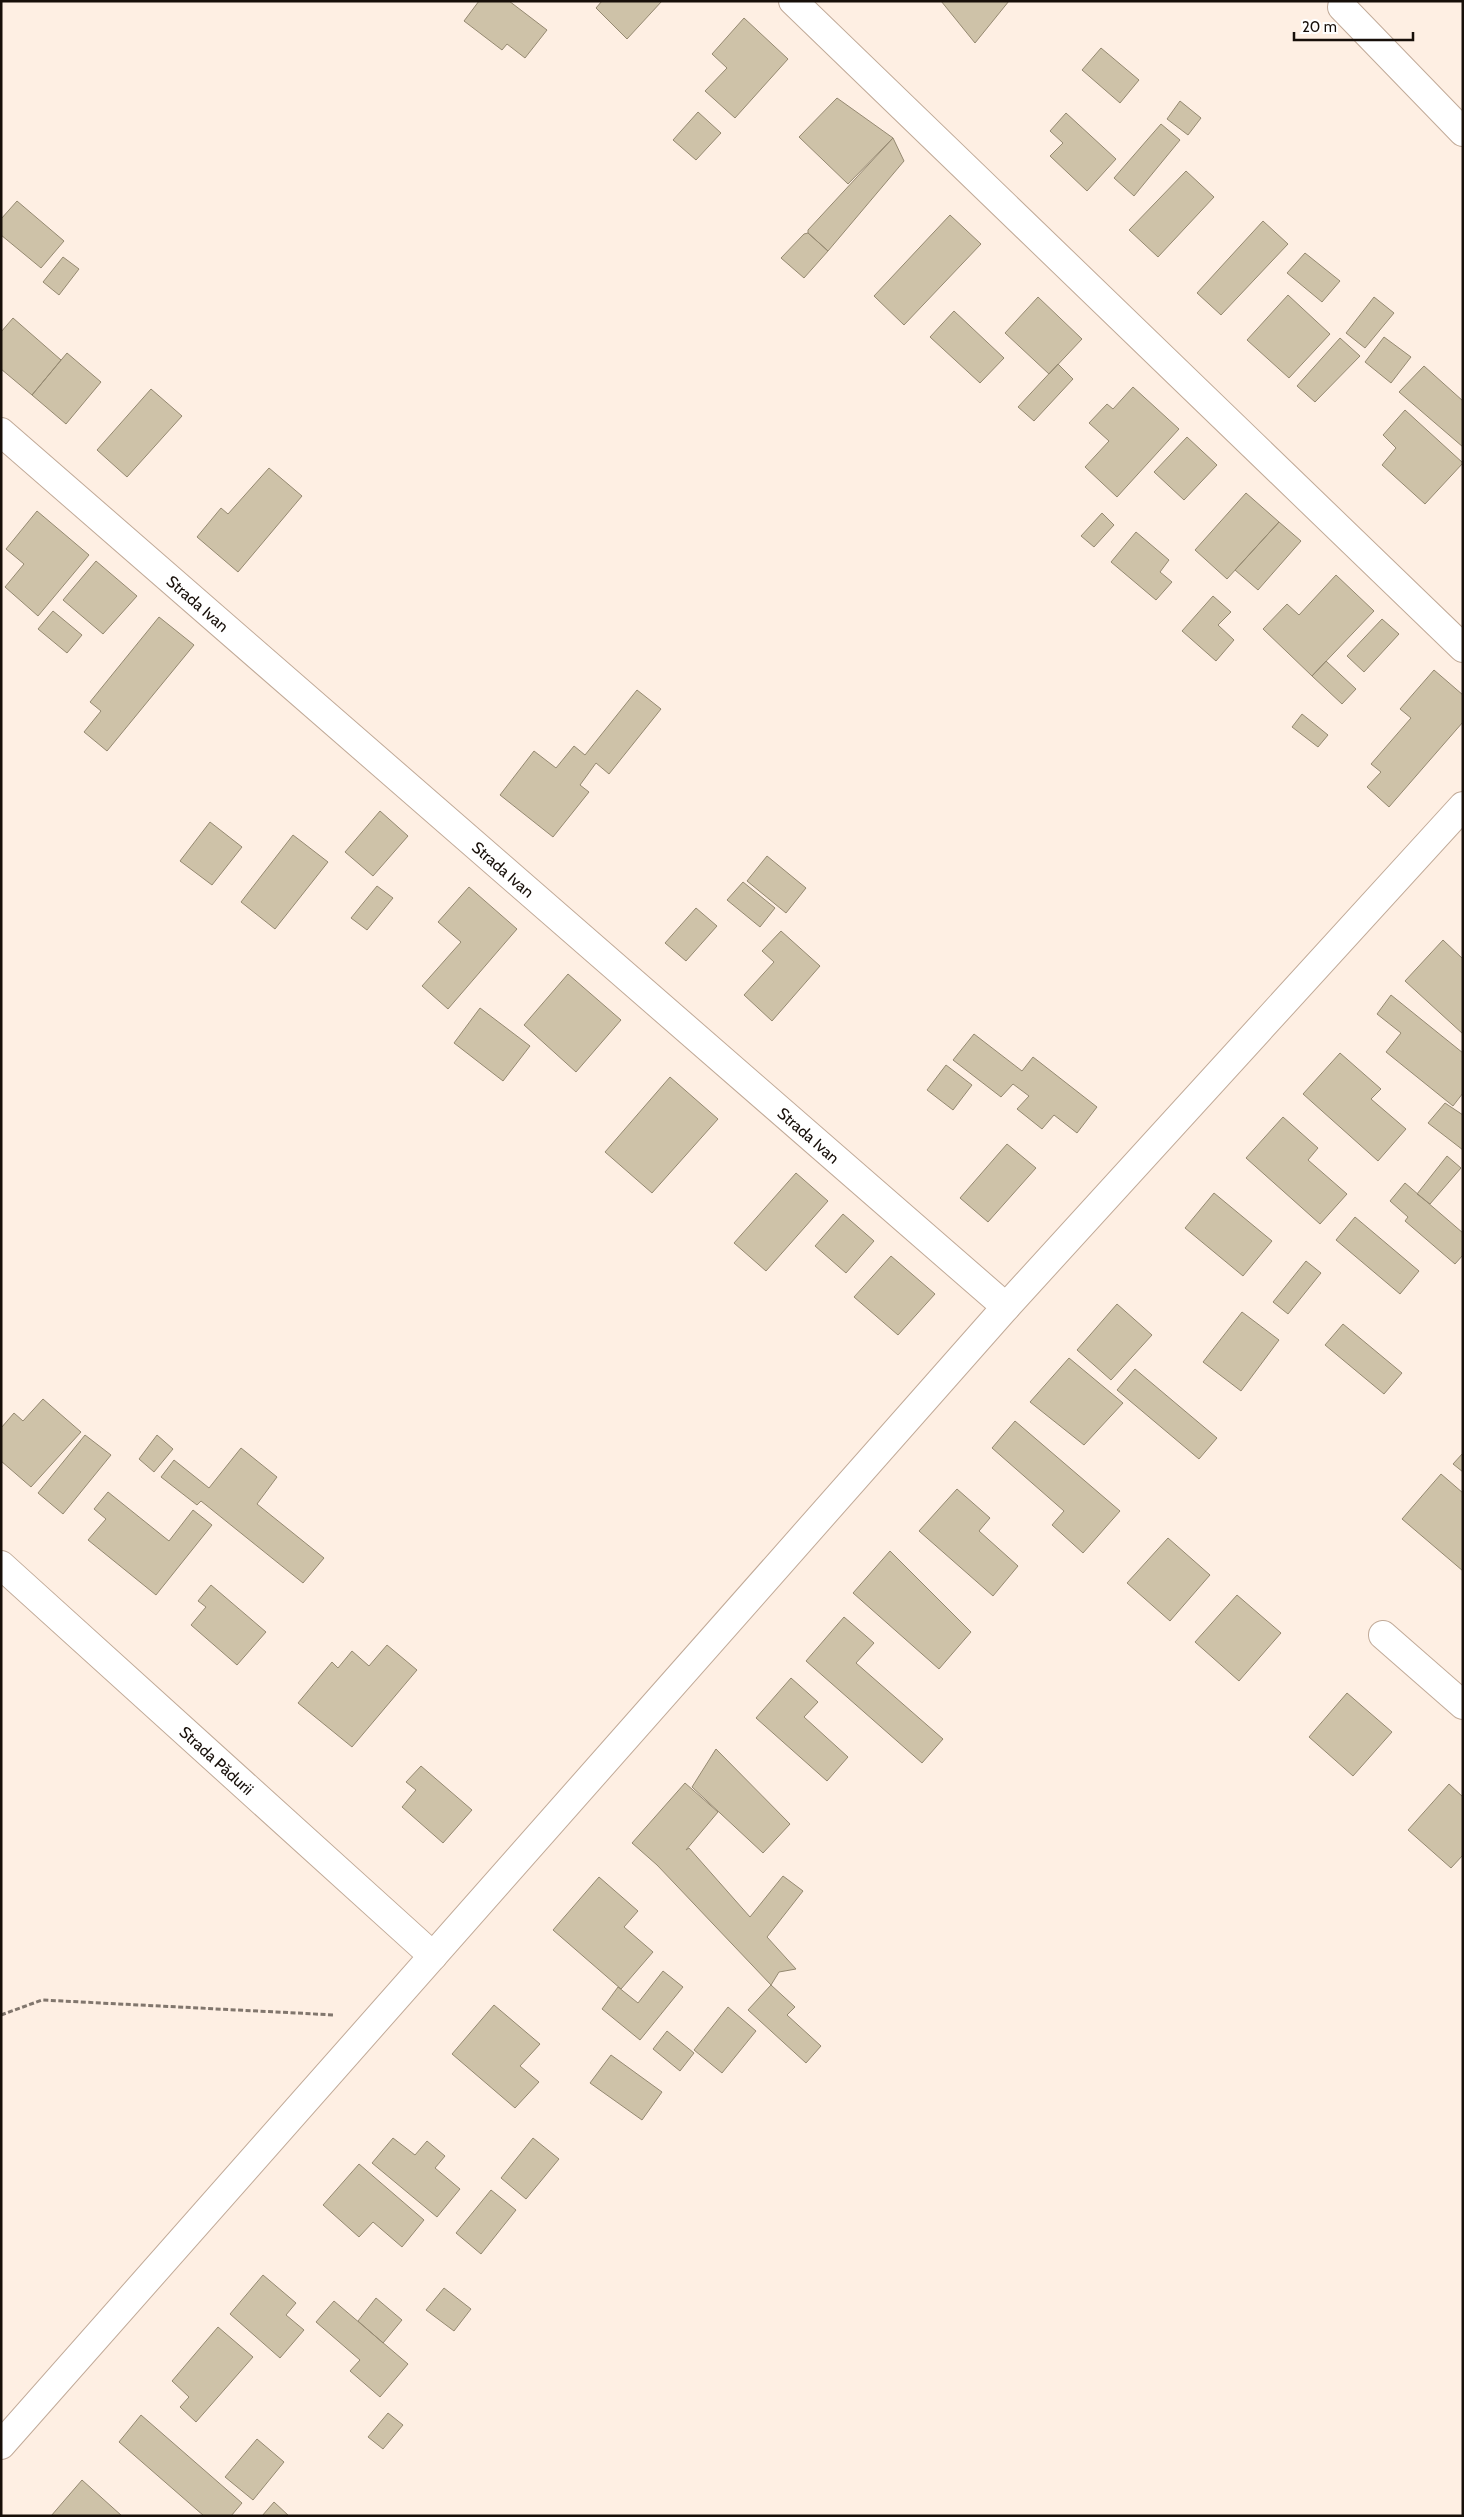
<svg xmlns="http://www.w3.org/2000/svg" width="1464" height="2517" viewBox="0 0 1464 2517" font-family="Cabin,sans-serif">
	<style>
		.building { fill: #cec2a8; stroke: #958971 }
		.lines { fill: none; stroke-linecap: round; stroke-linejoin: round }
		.street-casing { stroke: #c1aa98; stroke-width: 30 }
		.path { stroke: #81766d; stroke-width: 3; stroke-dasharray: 5 2.5; stroke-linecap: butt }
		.street { stroke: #fff; stroke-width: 28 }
		.labels { text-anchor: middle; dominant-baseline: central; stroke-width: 4.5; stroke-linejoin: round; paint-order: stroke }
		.street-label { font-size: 16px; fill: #170f09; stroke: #fff }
	</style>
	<rect width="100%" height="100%" fill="#feefe3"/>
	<path class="building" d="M479,1H509L547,30L525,58L507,44L502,50L464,21Z
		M602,1H662L627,39L596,8Z
		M941,1H1009L975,43Z
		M744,18L788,59L735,118L705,91L727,68L712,54Z
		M1101,48L1139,80L1120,103L1082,70Z
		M837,98L893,138L848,184L799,137Z
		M1180,101L1201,118L1188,135L1167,119Z
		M698,112L721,133L696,160L673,140Z
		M1066,113L1116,159L1087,191L1050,156L1063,143L1050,131Z
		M1161,124L1180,140L1134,196L1114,178Z
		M893,138L904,161L828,251L808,233V230Z
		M1186,171L1214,197L1158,257L1129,230Z
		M17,201L64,241L41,268L1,235V219Z
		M950,215L981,244L904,325L874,296Z
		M1263,221L1288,244L1221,315L1197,293Z
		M808,233L828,251L804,278L781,258L804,234Z
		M1305,253L1340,281L1322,302L1287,273Z
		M63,257L79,269L59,295L43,282Z
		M1288,295L1330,334L1289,378L1247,340Z
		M1038,297L1082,339L1049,374L1005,333Z
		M1374,297L1394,313L1365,348L1346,333Z
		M954,311L1004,358L980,383L930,337Z
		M13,318L61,360L32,395L1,369V332Z
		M1384,337L1411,357L1391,383L1365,362Z
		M1340,338L1360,356L1315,402L1297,386Z
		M67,353L101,382L66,424L32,395Z
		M1058,364L1073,379L1034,421L1018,407Z
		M1424,366L1463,401V447L1399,392Z
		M1133,387L1179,429L1117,497L1085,467L1109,441L1089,423L1107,404L1113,409Z
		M151,389L182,416L127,477L97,450Z
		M1405,410L1463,463L1425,504L1382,465L1396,448L1383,435Z
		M1187,437L1217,465L1184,500L1154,472Z
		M269,468L302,496L238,572L197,537L221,508L228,514Z
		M1246,493L1279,522L1227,579L1195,550Z
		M37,511L89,555L38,616L5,587L24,564L6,549Z
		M1102,513L1114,525L1094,547L1081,536Z
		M1279,522L1301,541L1258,590L1235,570Z
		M1136,532L1169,560L1160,572L1172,582L1156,600L1111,562Z
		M96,561L137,596L103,634L63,600Z
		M1336,575L1374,611L1312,676L1263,629L1287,604L1299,615Z
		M1213,596L1231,612L1218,625L1234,640L1216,661L1182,631Z
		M53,611L82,635L67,653L38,629Z
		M159,617L194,645L107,751L84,732L101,711L90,702Z
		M1382,619L1399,634L1364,672L1347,656Z
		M1326,661L1356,689L1342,704L1312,676Z
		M1434,670L1463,695V722L1389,807L1367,787L1381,772L1371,764L1411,718L1400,709Z
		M637,690L661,709L609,774L596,763L580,785L589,792L553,837L500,795L534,751L556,768L574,746L585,755Z
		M1302,714L1328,735L1318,747L1292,727Z
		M380,811L408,836L373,876L345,852Z
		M210,822L242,847L212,885L180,861Z
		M293,835L328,862L275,929L241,902Z
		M767,856L806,888L786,913L747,881Z
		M743,882L775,908L760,927L727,900Z
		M377,886L393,898L367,930L351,918Z
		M469,887L517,929L448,1009L422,986L461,942L438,922Z
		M696,908L717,926L686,961L665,943Z
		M781,931L820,966L772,1021L744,995L774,962L762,951Z
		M1443,940L1463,959V1034L1405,981Z
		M568,974L621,1020L576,1072L524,1025Z
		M1391,995L1463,1053V1093L1453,1106L1386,1052L1401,1033L1377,1014Z
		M480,1008L530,1046L503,1081L454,1043Z
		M974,1034L1022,1071L1033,1057L1097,1107L1077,1133L1054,1115L1042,1129L1017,1109L1029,1096L1013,1084L1001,1097L953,1060Z
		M1340,1053L1381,1089L1371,1099L1406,1129L1378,1161L1303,1094Z
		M946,1065L972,1085L953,1110L927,1090Z
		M670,1077L718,1119L652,1193L605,1152Z
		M1445,1103L1463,1115V1150L1428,1123Z
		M1283,1117L1318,1148L1308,1160L1347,1194L1320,1224L1246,1158Z
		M1007,1144L1036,1168L988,1222L960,1198Z
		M1447,1156L1461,1168L1430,1204L1417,1194Z
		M796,1173L828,1201L766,1271L734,1243Z
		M1405,1183L1463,1233V1255L1455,1264L1405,1221L1408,1217L1390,1201Z
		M1214,1193L1272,1241L1243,1276L1185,1228Z
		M843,1214L874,1241L846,1273L815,1246Z
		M1355,1217L1419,1271L1400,1294L1336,1240Z
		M891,1256L935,1294L898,1335L854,1297Z
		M1306,1261L1321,1273L1288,1314L1273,1302Z
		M1117,1304L1152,1335L1111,1380L1077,1350Z
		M1242,1312L1279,1340L1241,1391L1203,1362Z
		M1343,1324L1402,1373L1384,1394L1325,1345Z
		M1069,1358L1123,1403L1084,1445L1030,1402Z
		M1135,1369L1217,1438L1199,1459L1117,1390Z
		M43,1399L81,1432L31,1487L1,1461V1428L14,1413L23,1421Z
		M1015,1421L1120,1511L1083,1553L1052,1525L1064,1511L992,1448Z
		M85,1435L111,1455L63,1514L38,1493Z
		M157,1435L173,1449L154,1472L139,1459Z
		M241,1448L277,1477L257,1504L324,1558L303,1583L201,1501L197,1505L161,1477L174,1460L209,1488Z
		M1463,1453V1472L1453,1464Z
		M1441,1474L1463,1493V1571L1402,1519Z
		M957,1489L990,1518L979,1531L1018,1566L993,1596L919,1531Z
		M108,1492L169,1541L193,1510L212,1525L156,1595L88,1540L106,1519L94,1509Z
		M1168,1538L1210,1575L1170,1621L1127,1583Z
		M890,1551L971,1632L939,1669L853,1593Z
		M211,1585L266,1632L237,1665L191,1625L206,1607L198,1601Z
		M1237,1595L1281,1633L1239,1681L1195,1642Z
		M844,1617L874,1643L856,1663L943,1739L922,1763L806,1661Z
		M387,1645L417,1670L352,1747L298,1703L332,1662L338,1668L352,1651L369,1666Z
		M791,1678L818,1702L804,1717L848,1757L827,1781L756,1718Z
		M1347,1693L1392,1732L1353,1776L1309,1737Z
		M716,1749L790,1824L763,1853L692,1787Z
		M421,1766L472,1810L443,1843L402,1807L416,1790L406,1782Z
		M685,1783L718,1812L686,1850L689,1848L750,1917L783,1876L803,1891L767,1937L796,1969L779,1972L771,1985L657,1865L632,1843Z
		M1449,1784L1463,1797V1855L1451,1868L1408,1830Z
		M599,1877L638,1911L624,1927L653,1952L621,1989L553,1930Z
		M663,1971L683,1987L640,2040L602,2009L618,1987L638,2003Z
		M771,1985L795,2007L787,2015L821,2046L806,2063L748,2010Z
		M494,2005L540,2044L520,2066L539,2082L515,2108L452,2054Z
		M728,2007L756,2031L722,2073L694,2050Z
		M667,2031L694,2053L680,2071L653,2049Z
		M611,2055L662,2092L642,2120L590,2083Z
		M393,2138L415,2155L427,2141L445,2156L435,2168L460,2189L437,2217L372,2163Z
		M533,2138L559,2159L526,2199L501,2178Z
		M359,2164L424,2220L402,2247L373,2222L359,2237L323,2205Z
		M491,2190L516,2210L481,2254L456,2233Z
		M263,2275L296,2303L286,2315L304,2330L280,2358L230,2314Z
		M444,2288L471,2309L454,2331L426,2310Z
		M376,2298L402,2320L383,2343L358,2321Z
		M334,2301L408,2364L380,2397L350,2371L360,2360L316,2322Z
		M218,2327L253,2357L196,2422L180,2407L189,2397L172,2381Z
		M388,2413L403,2425L383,2449L368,2437Z
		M141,2415L242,2503L231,2516H204L119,2442Z
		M257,2439L284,2462L253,2500L225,2477Z
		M82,2480L122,2516H51Z
		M274,2502L289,2516H262Z"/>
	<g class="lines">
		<g class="street-casing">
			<g id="street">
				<path d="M793,1L1463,648"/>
				<path d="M1342,7L1463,132"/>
				<path id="s1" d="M1,432L1006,1307"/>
				<path id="s2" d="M1,1565L433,1956"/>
				<path d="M1383,1635L1463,1705"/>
				<path d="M1,2445L1006,1307L1463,806"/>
			</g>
		</g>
		<path class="path" d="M1,2015L42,2000L335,2015"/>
		<use href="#street" class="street"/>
	</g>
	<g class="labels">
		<g class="street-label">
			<text stroke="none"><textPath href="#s1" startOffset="261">Strada Ivan</textPath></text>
			<text stroke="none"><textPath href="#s1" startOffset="666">Strada Ivan</textPath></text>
			<text stroke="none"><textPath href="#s1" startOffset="1071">Strada Ivan</textPath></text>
			<text stroke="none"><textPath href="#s2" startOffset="291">Strada Pădurii</textPath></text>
		</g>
	</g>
	<rect width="1464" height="2517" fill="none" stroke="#170f09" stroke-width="5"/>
	<path d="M1294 32v8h119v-8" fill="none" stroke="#170f09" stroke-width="2.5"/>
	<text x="1302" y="32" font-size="15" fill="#170f09" stroke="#ffffff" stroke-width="4" paint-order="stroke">20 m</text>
</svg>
